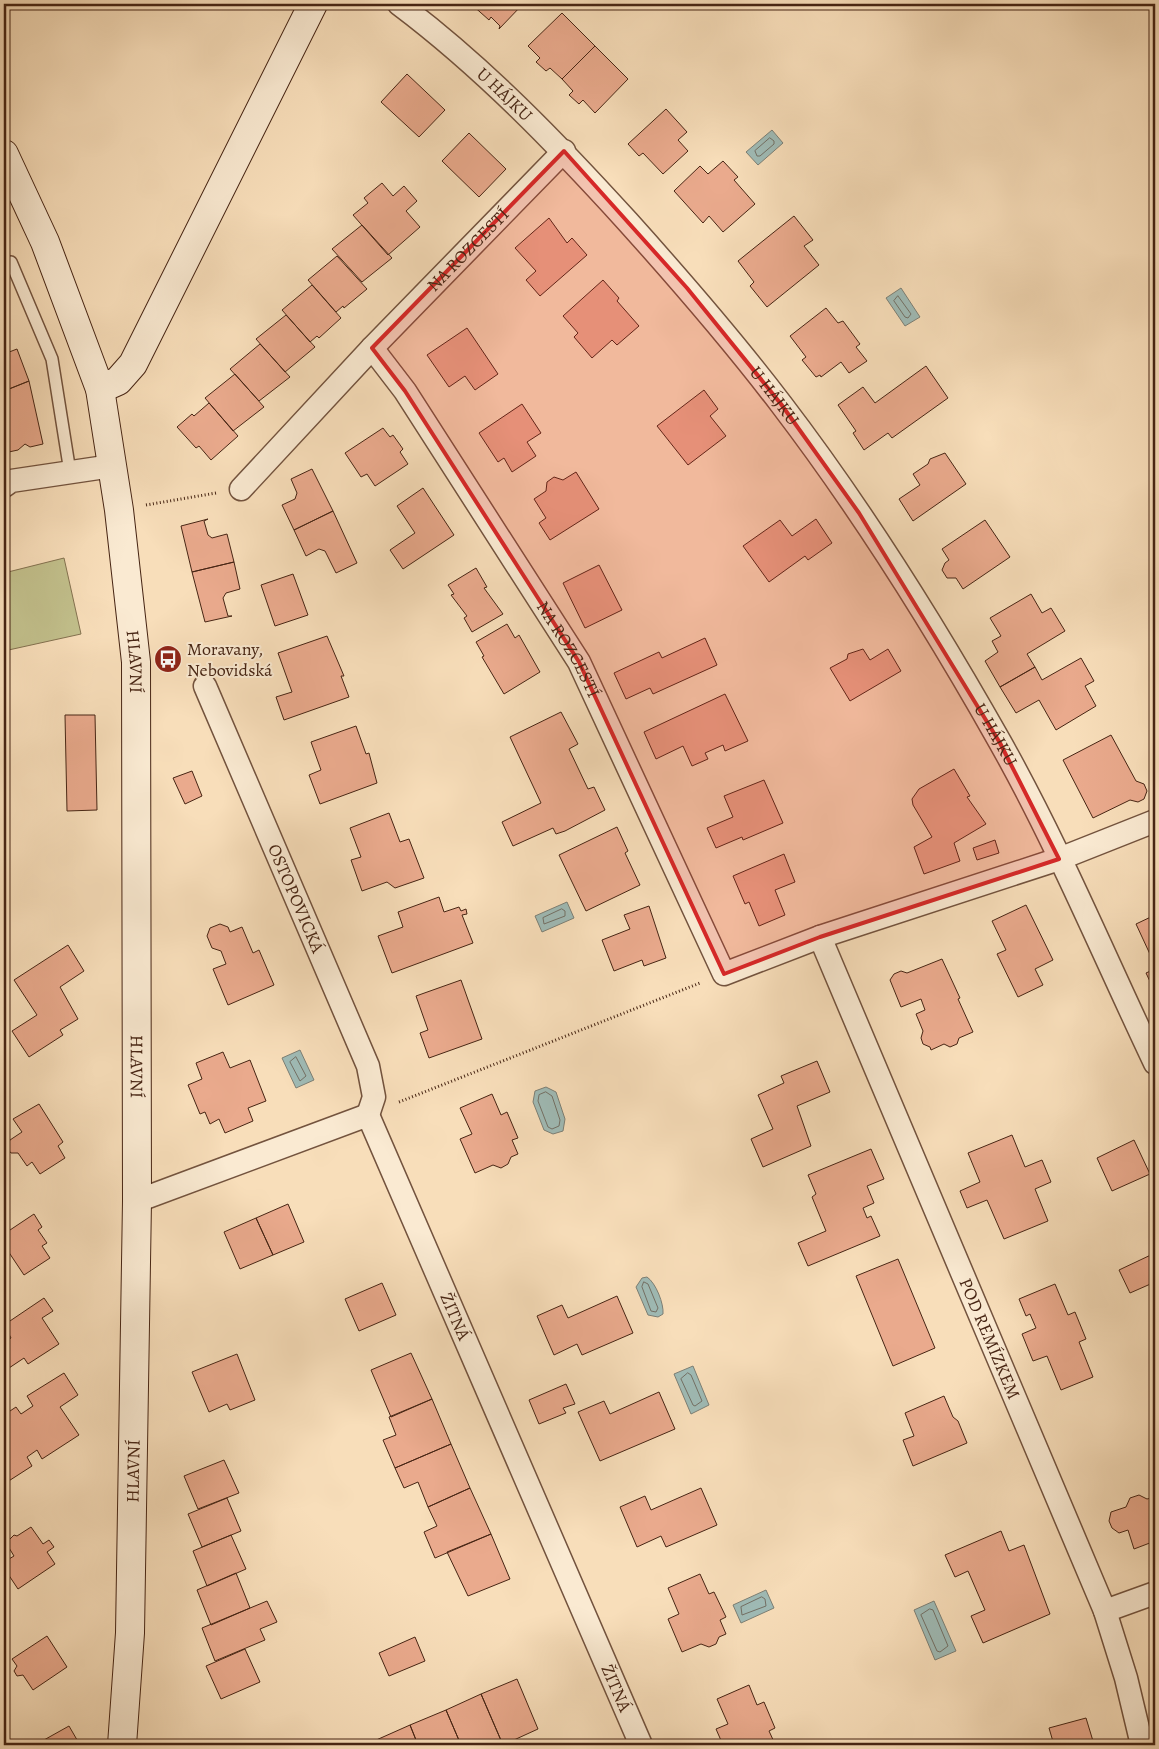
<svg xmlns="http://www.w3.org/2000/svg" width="1159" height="1749" viewBox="0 0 1159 1749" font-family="Alegreya,serif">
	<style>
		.green { fill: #c2c08c; stroke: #847250 }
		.water { fill: #9fbbb6; stroke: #7c7f75 }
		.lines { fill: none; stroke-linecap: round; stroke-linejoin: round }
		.shore { stroke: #737065; stroke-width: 1 }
		.building { fill: #eaaa8d; stroke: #472514 }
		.lane-casing { stroke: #73533e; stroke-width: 14 }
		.street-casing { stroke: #73533e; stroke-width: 25 }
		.secondary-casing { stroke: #472514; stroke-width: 30 }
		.path { stroke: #472514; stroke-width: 3; stroke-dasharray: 1 2.5; stroke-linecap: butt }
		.lane { stroke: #faead2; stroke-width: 11 }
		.street { stroke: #faead2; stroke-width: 22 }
		.secondary { stroke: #faead2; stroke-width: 28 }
		.marked { fill: #d62828; fill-opacity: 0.2; stroke: #d62828; stroke-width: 4; stroke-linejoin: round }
		.labels { text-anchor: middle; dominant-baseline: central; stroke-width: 4; stroke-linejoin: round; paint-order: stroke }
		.street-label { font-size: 18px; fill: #472514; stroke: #faead2 }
		.poi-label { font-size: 18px; fill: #472514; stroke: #faead2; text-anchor: start }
	</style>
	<rect width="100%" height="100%" fill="#f8deba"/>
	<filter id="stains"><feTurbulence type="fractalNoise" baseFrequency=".004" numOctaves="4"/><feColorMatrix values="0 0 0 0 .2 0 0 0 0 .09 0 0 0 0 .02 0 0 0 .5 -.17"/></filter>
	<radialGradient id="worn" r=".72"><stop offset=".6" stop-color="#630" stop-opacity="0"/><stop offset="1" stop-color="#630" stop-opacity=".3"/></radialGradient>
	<path class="green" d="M64,558L81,634L4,651V573Z"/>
	<path class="water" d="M772,130L783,143L758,165L746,152Z
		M901,288L920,317L905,326L886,298Z
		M567,902L574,918L542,932L535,916Z
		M300,1050L314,1080L296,1088L282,1058Z
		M546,1087L556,1092L565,1119L563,1131L553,1134L544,1130L533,1102L535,1091Z
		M647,1277C656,1283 664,1304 663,1314L658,1317L648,1315L636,1287L642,1278Z
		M693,1366L709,1405L691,1414L674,1374Z
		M766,1590L774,1608L741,1623L733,1605Z
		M934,1601L956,1651L935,1660L914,1610Z"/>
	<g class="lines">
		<path class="shore" d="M770,138L774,141V144L760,156H757L755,151Z
			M898,296L911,314L908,318L905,317L894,301Z
			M562,909L565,911V916L544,924L543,918Z
			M296,1057L306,1076L300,1081L290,1062Z
			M546,1092L552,1096L560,1120L559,1126L552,1129L548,1127L538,1101L539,1095Z
			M644,1282L648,1284L658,1308L656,1312L651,1311L642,1287Z
			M688,1373L691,1375L702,1401L695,1406L693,1405L681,1379Z
			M762,1597L765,1599L766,1606L742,1615L741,1607Z
			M930,1609L933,1610L948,1646L940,1652L937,1651L921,1615Z"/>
	</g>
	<path class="building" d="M471,4H523L499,29L500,26L491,17L489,20Z
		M562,13L595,46L562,79L550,68L546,71L536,62L540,58L528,46Z
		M595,46L628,79L595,113L583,100L579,104L569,95L573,91L562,79Z
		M407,74L445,110L419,137L381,102Z
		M666,109L687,132L678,140L688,151L663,174L643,153L639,156L628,144Z
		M469,133L506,169L479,197L442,161Z
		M723,161L738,177L734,180L755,204L723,232L709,216L703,223L674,191L700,166L708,174Z
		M382,183L393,196L404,186L417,201L406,211L420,227L388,255L353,215L368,203L364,198Z
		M794,216L813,240L804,246L819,265L767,307L750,286L754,282L738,261Z
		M549,218L567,243L572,238L587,255L540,296L526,280L536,271L515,248Z
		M362,225L392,258L362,282L332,249Z
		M337,256L367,289L344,308L343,306L336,312L308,280Z
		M603,280L619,298L617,301L639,326L617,345L612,340L592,358L574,337L578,333L563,316Z
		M312,285L341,318L319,338L317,336L310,342L282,310Z
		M826,308L838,323L843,321L860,344L856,347L867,361L849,373L841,362L821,377L820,375L816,377L802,360L806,357L790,336Z
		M286,315L315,347L285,372L256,339Z
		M467,328L498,374L475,390L465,376L449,387L427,355Z
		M260,344L290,377L259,401L230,369Z
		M17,349L29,381L4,391V354Z
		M926,366L948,398L892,438L888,433L864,450L853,433L856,431L838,405L863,387L875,403Z
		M235,374L264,407L233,431L205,398Z
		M29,381L43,444L30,447L25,444L18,450L4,453V391Z
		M704,390L718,409L710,416L726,436L688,465L657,426Z
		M209,403L238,436L211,460L199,446L196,448L177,427L192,414L194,416Z
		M522,404L541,433L527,442L536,456L512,472L504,458L498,462L479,433Z
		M383,428L390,437L393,435L403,449L400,452L408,464L375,486L367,474L361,477L345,453Z
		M945,453L966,484L913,521L899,499L920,485L913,474L928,464L930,459Z
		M312,469L333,511L294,530L282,505L295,499L297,493L291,479Z
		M576,472L599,509L550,540L539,523L546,518L534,499L546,491L547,482L554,477L563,480Z
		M423,488L454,535L403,569L390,550L415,533L397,506Z
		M333,511L357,563L336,573L325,551L319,549L306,556L294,530Z
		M208,519L204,521L208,535L212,538L227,534L234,562L192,572L181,526Z
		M816,519L832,543L808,560L805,556L769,582L743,546L780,520L792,536Z
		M985,520L1010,557L963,589L956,578H947L942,570L945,563L949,560L942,549Z
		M234,562L240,589L226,593L223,598L228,616H232L205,622L192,572Z
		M599,565L622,610L585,628L563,583Z
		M476,568L487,587L484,588L503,614L472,632L464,618L467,616L451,595L454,594L448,585Z
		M293,574L308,615L275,626L261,585Z
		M1031,594L1042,613L1051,608L1065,631L1027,654L1035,667L1000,687L985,661L998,652L992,641L1001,636L990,618Z
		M507,624L515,638L519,635L540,672L504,694L482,657L484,656L476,642Z
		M327,636L344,676H341L349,697L284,720L276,697L292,692L278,653Z
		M705,638L717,665L653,694L650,688L626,699L614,673L659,652L662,658Z
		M863,649L870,660L888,649L901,671L850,701L830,668L847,659L848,654Z
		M1081,658L1094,681L1085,686L1096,706L1056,730L1039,700L1016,713L1000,687L1035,667L1042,680Z
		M725,694L748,741L725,751L723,745L705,753L708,759L692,766L683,746L656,759L644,732Z
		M561,712L578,744L569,749L588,789L594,787L605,810L565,831L556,834L553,828L513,846L502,822L541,803L510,737Z
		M65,715H95L97,810L67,811Z
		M356,726L366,754L369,753L377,783L320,804L309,775L321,770L311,742Z
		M1111,735L1136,781L1144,784L1147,791L1144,799L1138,802L1130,800L1093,818L1063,760Z
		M954,769L970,796L967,797L986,824L954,843L960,861L924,874L914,847L932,837L913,805L912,799L919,789Z
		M192,771L202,796L185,804L173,778Z
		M764,780L783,823L743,840L742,837L716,848L707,828L733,817L724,796Z
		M389,813L400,842L409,839L424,878L395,888L387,882L362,891L351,860L361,857L350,828Z
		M617,827L628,851L625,853L640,885L586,911L559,855Z
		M995,840L999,853L977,860L973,848Z
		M784,854L795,882L775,890L785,915L759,926L749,902L745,904L733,876Z
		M439,897L444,912L459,907L461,911L466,909L467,914L462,915L473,943L392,973L378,936L403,927L398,912Z
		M1026,905L1053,960L1035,969L1043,985L1018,997L997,954L1006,950L992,921Z
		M649,906L666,958L644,966L642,960L614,971L602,940L630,929L624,915Z
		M1155,915V965L1136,924Z
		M220,924L228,927L230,932L242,927L253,953L259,950L274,985L228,1005L213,969L226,964L221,951L212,948L207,936L210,928Z
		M68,945L84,971L60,987L78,1019L60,1030L63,1035L29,1057L12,1031L37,1015L14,980Z
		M942,959L960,998L958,999L973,1032L959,1038L957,1044L950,1047L944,1044L931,1050L930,1047L923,1044L921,1038L923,1031L916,1014L925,1010L921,999L901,1007L890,980L894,974L901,971L907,973Z
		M1155,969V992L1146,973Z
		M461,980L482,1039L429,1058L420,1033L428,1030L416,996Z
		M223,1052L230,1068L250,1060L266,1101L248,1108L253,1121L225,1133L219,1119L210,1124L205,1112L200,1114L188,1085L202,1079L196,1063Z
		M817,1061L830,1092L797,1106L811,1146L763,1167L751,1139L773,1129L758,1095L784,1083L781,1076Z
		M492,1094L501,1115L507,1112L518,1138L512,1140L518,1154L511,1157L508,1164L501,1168L493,1165L475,1173L460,1139L472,1134L460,1108Z
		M39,1104L63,1142L58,1146L65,1158L40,1174L32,1162L27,1166L18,1153H11L6,1147L10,1140L22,1132L13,1119Z
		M1012,1135L1025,1167L1042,1160L1051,1182L1035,1189L1048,1221L1004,1239L987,1200L967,1208L960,1191L980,1182L968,1153Z
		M1134,1140L1150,1174L1112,1191L1097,1158Z
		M871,1149L884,1179L867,1186L874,1203L863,1208L867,1218L871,1216L880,1236L808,1266L798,1243L826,1231L812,1197L816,1194L808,1175Z
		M288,1204L304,1242L273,1255L256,1218Z
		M34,1214L42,1227L38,1230L47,1243L42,1246L50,1258L24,1275L4,1245V1234Z
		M256,1218L273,1255L240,1269L224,1232Z
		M1155,1253V1282L1130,1293L1119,1270Z
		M898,1259L935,1348L893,1366L856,1276Z
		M382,1283L396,1315L359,1331L345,1299Z
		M1055,1284L1068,1315L1075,1312L1086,1339L1079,1342L1093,1377L1061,1390L1047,1356L1033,1361L1022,1334L1036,1328L1030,1314L1026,1316L1019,1299Z
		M617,1296L633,1333L582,1355L577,1344L554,1355L537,1316L562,1305L568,1318Z
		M44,1298L53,1311L42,1318L59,1344L28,1364L24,1358L6,1370L4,1366V1343L11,1338L4,1325Z
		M411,1353L432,1399L391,1417L371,1370Z
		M237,1354L255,1400L230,1410L227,1404L209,1412L192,1372Z
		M64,1373L78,1395L60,1407L79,1435L42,1459L37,1450L27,1457L32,1466L4,1484V1415L16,1407L21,1414L33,1406L27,1396Z
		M566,1384L575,1404L563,1408L566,1413L539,1424L529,1400Z
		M659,1392L675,1429L600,1461L578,1412L604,1401L610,1414Z
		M944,1396L953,1417L958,1421L967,1443L913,1466L903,1440L914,1436L905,1413Z
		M432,1399L451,1444L395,1468L383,1440L396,1435L389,1417Z
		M451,1444L470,1488L428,1507L418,1482L404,1488L395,1468Z
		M224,1460L239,1493L198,1509L184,1476Z
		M470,1488L491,1534L435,1558L424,1532L437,1526L428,1507Z
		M701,1488L717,1525L666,1547L661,1536L637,1547L620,1507L645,1496L651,1510Z
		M1139,1495L1147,1499L1155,1497V1541L1134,1549L1128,1530L1119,1533L1112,1528L1109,1521L1111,1512L1126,1507L1130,1498Z
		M227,1498L241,1531L202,1547L188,1514Z
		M31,1527L43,1544L49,1540L54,1547L47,1552L55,1564L18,1589L4,1568V1562L14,1556L6,1543L14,1535L17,1536Z
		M1001,1531L1009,1551L1024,1545L1050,1614L983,1643L971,1616L985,1610L968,1571L955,1577L945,1555Z
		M491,1534L510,1579L468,1596L447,1552Z
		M231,1535L246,1569L207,1586L193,1551Z
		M236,1573L250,1608L211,1625L197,1590Z
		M700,1574L709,1594L714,1592L726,1617L720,1620L726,1634L719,1637L716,1644L709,1647L701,1644L682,1652L668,1619L679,1614L668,1588Z
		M267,1601L277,1622L260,1629L265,1640L215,1661L202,1628Z
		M47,1636L67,1667L33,1690L23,1675L17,1676L14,1671L17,1666L12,1659Z
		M415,1637L425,1661L389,1676L379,1653Z
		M245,1649L260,1682L221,1699L206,1666Z
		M517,1679L538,1729L503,1745L481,1694Z
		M749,1685L757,1705L764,1702L775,1728L769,1731L775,1744L723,1745L716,1729L728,1724L717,1699Z
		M481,1694L503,1745H461L446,1710Z
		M446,1710L461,1745H418L410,1725Z
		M1086,1718L1093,1741H1095L1096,1745H1054L1049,1728Z
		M410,1725L418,1745H376L374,1741Z
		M69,1726L80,1745H35Z"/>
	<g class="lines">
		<g class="lane-casing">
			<path id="lane" d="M11,262L52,359L70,472"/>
		</g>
		<g class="street-casing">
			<g id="street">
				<path id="s1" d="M399,4C483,67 557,144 628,222C681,281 733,341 781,404C862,510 934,625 1000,742C1058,845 1104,956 1155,1063"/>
				<path id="s2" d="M372,348L405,391L579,662L724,974L820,937L1059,859L1155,821"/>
				<path d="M4,486L11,481L112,466"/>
				<path id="s3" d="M241,489L372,348L564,151"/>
				<path id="s4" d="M205,686L368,1066L374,1097L368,1115"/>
				<path id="s5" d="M820,937L1105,1611L1126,1678L1142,1745"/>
				<path id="s6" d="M137,1201L368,1115L641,1745"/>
				<path d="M1105,1611L1155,1593"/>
			</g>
		</g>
		<g class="secondary-casing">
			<g id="secondary">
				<path id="s7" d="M4,154L45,242L100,389L119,510L136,662L137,1201L130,1633L122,1745"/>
				<path d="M100,389L118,381L133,364L313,4"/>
			</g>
		</g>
		<path class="path" d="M146,505L216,493
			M399,1102L700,983"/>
		<use href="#lane" class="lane"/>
		<use href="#street" class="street"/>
		<use href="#secondary" class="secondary"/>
	</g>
	<path class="marked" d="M564,151L687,288L781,404L859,513L1000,743L1059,859L820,937L724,974L579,662L405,391L372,348Z"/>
	<defs>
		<g id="bus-disc" transform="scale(1.4375)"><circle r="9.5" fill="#8f2418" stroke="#faead2"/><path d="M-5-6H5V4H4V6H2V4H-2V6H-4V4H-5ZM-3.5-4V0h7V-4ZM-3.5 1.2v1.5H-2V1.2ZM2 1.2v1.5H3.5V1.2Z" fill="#fff"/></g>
	</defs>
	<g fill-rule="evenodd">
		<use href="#bus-disc" x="168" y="659"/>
	</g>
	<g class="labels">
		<g class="street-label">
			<text stroke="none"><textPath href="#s1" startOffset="139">U HÁJKU</textPath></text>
			<text stroke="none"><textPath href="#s3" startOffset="330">NA ROZCESTÍ</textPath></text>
			<text stroke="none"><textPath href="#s1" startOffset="544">U HÁJKU</textPath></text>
			<text stroke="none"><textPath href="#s2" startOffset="360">NA ROZCESTÍ</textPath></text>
			<text stroke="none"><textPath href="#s7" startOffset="529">HLAVNÍ</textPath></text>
			<text stroke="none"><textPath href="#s1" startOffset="949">U HÁJKU</textPath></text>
			<text stroke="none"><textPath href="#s4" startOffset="231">OSTOPOVICKÁ</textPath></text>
			<text stroke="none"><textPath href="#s7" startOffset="934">HLAVNÍ</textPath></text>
			<text stroke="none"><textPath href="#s6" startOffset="466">ŽITNÁ</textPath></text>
			<text stroke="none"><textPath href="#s5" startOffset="436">POD REMÍZKEM</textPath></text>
			<text transform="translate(133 1471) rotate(-89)">HLAVNÍ</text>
			<text stroke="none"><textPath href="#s6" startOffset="871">ŽITNÁ</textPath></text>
		</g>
		<g class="poi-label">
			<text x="187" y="649">Moravany,<tspan x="187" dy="21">Nebovidská</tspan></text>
		</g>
	</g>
	<rect width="1159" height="1749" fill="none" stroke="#f8deba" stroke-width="20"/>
	<rect x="5" y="5" width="1149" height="1739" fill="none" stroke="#472514" stroke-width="2.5"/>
	<rect x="10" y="10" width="1139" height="1729" fill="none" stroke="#472514"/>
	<rect width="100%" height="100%" filter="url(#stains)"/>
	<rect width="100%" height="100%" fill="url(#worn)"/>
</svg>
